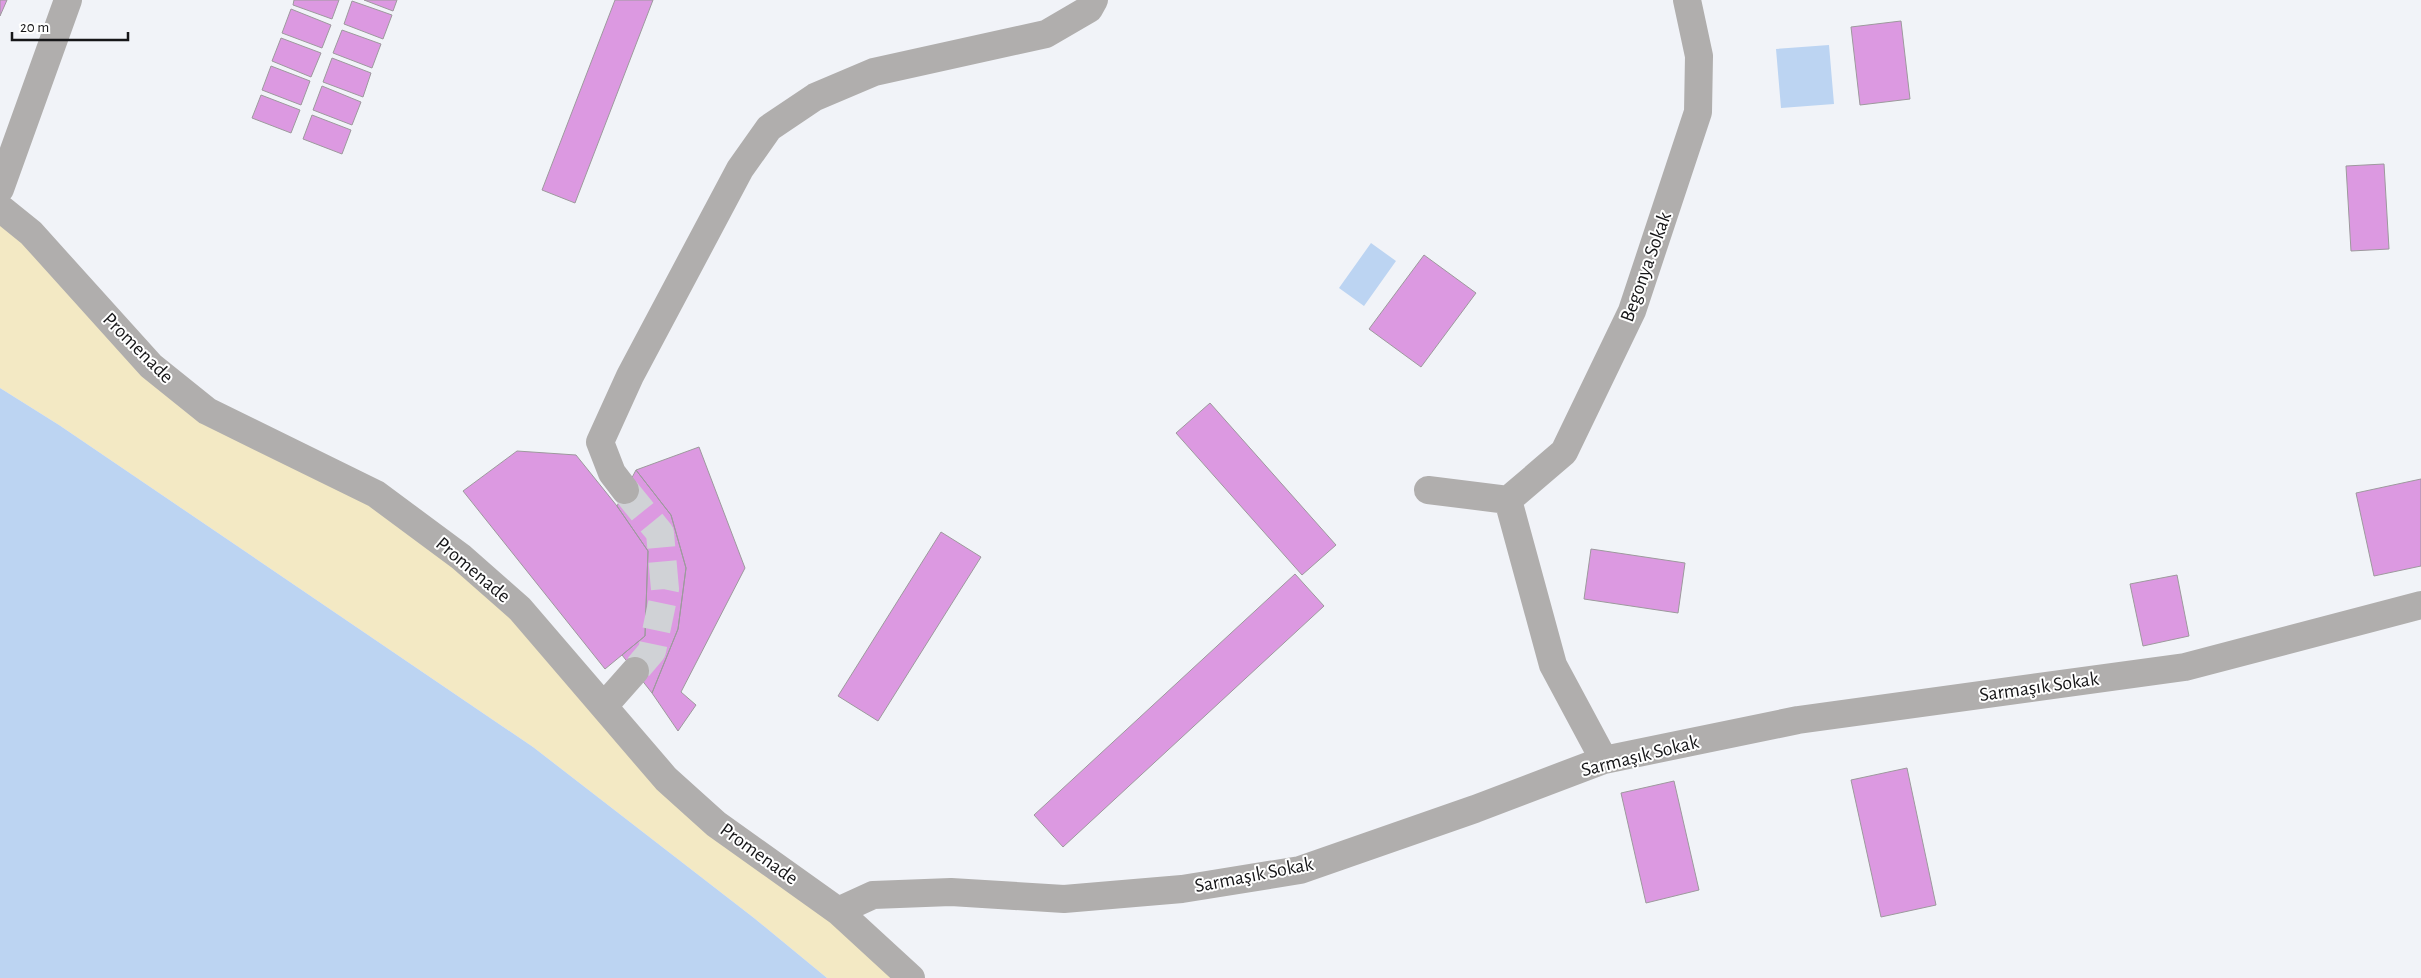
<svg xmlns="http://www.w3.org/2000/svg" width="2421" height="978" viewBox="0 0 2421 978" font-family="'Alegreya Sans',sans-serif">
	<style>
		.sand { fill: #f3e9c4 }
		.water { fill: #bcd4f2 }
		.building { fill: #dc99e1; stroke: #9d999d }
		.lines { fill: none; stroke-linecap: round; stroke-linejoin: round }
		.minor-tunnel { stroke: #d0d2d6; stroke-width: 28; stroke-dasharray: 28 14; stroke-linecap: butt }
		.minor { stroke: #b0aead; stroke-width: 28 }
		.labels { text-anchor: middle; dominant-baseline: central; stroke-width: 4; stroke-linejoin: round; paint-order: stroke }
		.street-label { font-size: 20px; fill: #161618; stroke: #fff }
	</style>
	<rect width="100%" height="100%" fill="#f1f3f8"/>
	<path class="sand" d="M0,208L151,366L461,557L666,779L911,978H827L754,918L533,747L59,425L0,388Z"/>
	<path class="water" d="M1829,45L1834,104L1781,108L1776,49Z
		M1371,243L1396,261L1364,306L1339,288Z
		M0,388L59,425L533,747L754,918L827,978H0Z"/>
	<path class="building" d="M0,0H7L0,16Z
		M294,0H339L332,19L293,5Z
		M364,0H397L393,11Z
		M615,0H653L575,203L542,190Z
		M352,1L392,15L383,39L344,24Z
		M291,9L331,25L322,48L282,33Z
		M1901,21L1910,99L1860,105L1851,27Z
		M342,30L381,44L372,68L333,53Z
		M281,38L321,53L311,77L272,61Z
		M332,58L371,73L363,97L323,82Z
		M271,66L310,81L301,105L262,90Z
		M322,86L361,102L352,125L313,110Z
		M261,95L300,110L291,133L252,118Z
		M312,115L351,130L342,154L303,139Z
		M2384,164L2389,249L2351,251L2346,166Z
		M1424,255L1476,293L1421,367L1369,329Z
		M1210,403L1336,545L1302,575L1176,433Z
		M699,447L745,568L681,692L696,705L678,731L652,693L678,629L686,568L671,515L636,470Z
		M517,451L576,455L617,506L648,551L645,636L605,669L463,491Z
		M636,470L671,515L686,568L678,629L652,693L622,655L645,636L648,551L617,506Z
		M2421,479V566L2374,576L2356,493Z
		M941,532L981,557L878,721L838,696Z
		M1591,549L1685,563L1678,613L1584,599Z
		M1295,574L1324,606L1063,847L1034,815Z
		M2177,575L2189,636L2143,646L2130,584Z
		M1907,768L1936,905L1881,917L1851,780Z
		M1674,781L1699,890L1646,903L1621,793Z"/>
	<g class="lines">
		<path class="minor-tunnel" d="M625,490L660,533L665,589L652,651L635,671"/>
		<path class="minor" d="M0,189L68,0
			M0,208L31,233L151,366L207,411L376,494L461,557L520,609L666,779L716,824L838,911L911,978
			M625,490L612,473L600,442L630,376L740,169L769,128L815,97L874,72L1046,34L1089,9L1094,0
			M1428,490L1508,500
			M604,706L635,671
			M1604,760L1553,665L1508,500L1564,452L1632,311L1698,112L1699,56L1687,0
			M838,911L873,895L951,892L1064,899L1182,889L1300,870L1475,809L1604,760L1798,720L2185,667L2421,605"/>
	</g>
	<g class="labels">
		<g class="street-label">
			<text transform="translate(1646 267) rotate(-70)">Begonya Sokak</text>
			<text transform="translate(138 348) rotate(45)">Promenade</text>
			<text transform="translate(473 570) rotate(40)">Promenade</text>
			<text transform="translate(2039 687) rotate(-8)">Sarmaşık Sokak</text>
			<text transform="translate(1640 756) rotate(-14)">Sarmaşık Sokak</text>
			<text transform="translate(759 854) rotate(36)">Promenade</text>
			<text transform="translate(1254 875) rotate(-11)">Sarmaşık Sokak</text>
		</g>
	</g>
	<path d="M12 32v8h116v-8" fill="none" stroke="#161618" stroke-width="2.5"/>
	<text x="20" y="32" font-size="15" fill="#161618" stroke="#ffffff" stroke-width="4" paint-order="stroke">20 m</text>
</svg>
